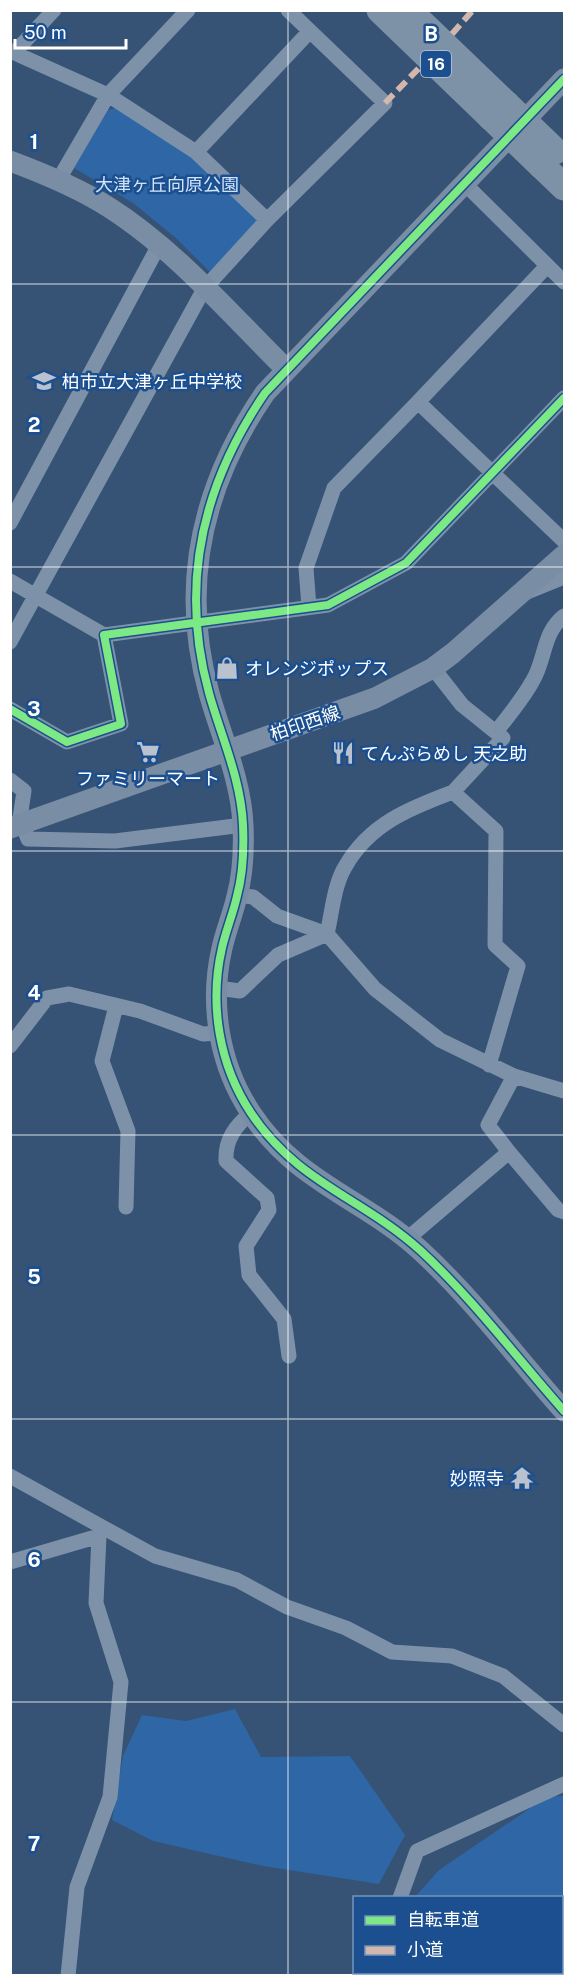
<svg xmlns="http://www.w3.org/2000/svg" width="575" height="1986" viewBox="0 0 575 1986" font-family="'Public Sans','Noto Sans JP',sans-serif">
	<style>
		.green { fill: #2f66a5 }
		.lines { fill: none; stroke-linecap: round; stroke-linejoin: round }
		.street { stroke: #7d92a8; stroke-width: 15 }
		.secondary { stroke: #798da4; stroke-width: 21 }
		.highway { stroke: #7e92a7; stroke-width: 27 }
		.highway-bridge { stroke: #7e92a7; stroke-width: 27 }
		.quiet { stroke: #d1b7ad; stroke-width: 6; stroke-dasharray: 12 6; stroke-linecap: butt }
		.cycleway-casing { stroke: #1b4f8f; stroke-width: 11 }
		.cycleway { stroke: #7ce984; stroke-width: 8 }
		.grid { fill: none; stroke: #fff; stroke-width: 1.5; stroke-opacity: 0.55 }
		.labels { text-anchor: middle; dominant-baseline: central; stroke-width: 5; stroke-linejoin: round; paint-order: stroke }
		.shield { fill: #1b4f8f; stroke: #bbcadd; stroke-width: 1.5 }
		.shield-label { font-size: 16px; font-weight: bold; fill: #fff }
		.park-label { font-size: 18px; fill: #cfe3fa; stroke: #1b4f8f }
		.poi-label { font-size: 18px; fill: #fff; stroke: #1b4f8f; text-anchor: start }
		.street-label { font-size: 18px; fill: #fff; stroke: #1b4f8f }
		.grid-label { font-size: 20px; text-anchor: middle; font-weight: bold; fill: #fff; stroke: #1b4f8f; stroke-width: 5; stroke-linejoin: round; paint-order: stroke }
	</style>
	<rect width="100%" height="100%" fill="#365274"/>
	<path class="green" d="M115,108L193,157L257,219L256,224L211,273L177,239L133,203L74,168L108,110Z
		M235,1709L261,1757L350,1756L405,1835L379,1884L263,1866L153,1841L112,1820L123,1756L142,1715L186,1721Z
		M564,1796V1975H552L550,1973L562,1972V1898H414L439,1870L526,1811L542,1797Z"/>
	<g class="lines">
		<path class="street" d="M10,51L108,95L196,152L267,220
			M14,53L54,10
			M196,152L310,31
			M59,179L108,95L188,10
			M465,184L564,282
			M547,266L418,402L564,541
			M10,523L159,245
			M10,581L104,635
			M527,592L564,577
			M309,607L306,568L334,488L418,402
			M10,642L204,289L267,220L385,103L288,10
			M433,668L462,705L503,738L453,792L496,831L495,945L518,966L489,1065
			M10,709L67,742L121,724L104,635L328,605L406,563L564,398
			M496,732C508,716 522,700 532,682C546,660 542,633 564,616
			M10,780L24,791L20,818L28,839L115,841L243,825
			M238,895L253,897L277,916L327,934L375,989L440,1040L514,1076L564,1091
			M217,988L240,991L278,955L327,934C332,913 334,885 345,867C369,824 410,808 453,792
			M116,1006L102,1061L128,1131L126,1207
			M10,1046L47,998L69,994L140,1011L203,1034L219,1033
			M251,1113C235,1126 225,1140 226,1161L267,1198L269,1210L246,1246L249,1275L284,1319L289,1356
			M509,1152L558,1210L564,1212
			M407,1239L509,1152L488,1125L514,1076
			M10,1476L104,1528
			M10,1562L99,1536L104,1528L155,1556L237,1580L287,1607L346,1628L392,1652L452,1656L503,1676L564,1725
			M400,1898L417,1851L564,1784
			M68,1976L77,1887L110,1797L121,1682L96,1603L99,1536
			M366,1976L368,1972"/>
		<path class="secondary" d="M564,79L265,393C202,485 179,584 209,693C221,736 241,779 243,825C244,848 243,874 237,896C233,914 226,930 222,948C209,1004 219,1065 251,1113C297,1183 363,1198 421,1251C473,1299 517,1358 564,1411
			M10,161C45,174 79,188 110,208C177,251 231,315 287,370
			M10,828L375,698L433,668L453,653L564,555"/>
		<path class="highway" d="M380,10L491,117
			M408,10L506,104
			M541,165L564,187"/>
		<path class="highway-bridge" d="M506,104L555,151
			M491,117L541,165"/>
		<path class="quiet" d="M452,34L473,10
			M385,103L423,64"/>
		<g class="cycleway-casing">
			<path id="cycleway" d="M564,79L265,393C202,485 179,584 209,693C221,736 241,779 243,825C244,848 243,874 237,896C233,914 226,930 222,948C209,1004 219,1065 251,1113C297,1183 363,1198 421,1251C473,1299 517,1358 564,1411
				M10,709L67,742L121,724L104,635L328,605L406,563L564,398"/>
		</g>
		<use href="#cycleway" class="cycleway"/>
	</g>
	<path class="grid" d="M288,10V1976M10,284H564M10,567H564M10,851H564M10,1135H564M10,1419H564M10,1702H564"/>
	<defs>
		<g id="school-bare" transform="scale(1.8)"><path d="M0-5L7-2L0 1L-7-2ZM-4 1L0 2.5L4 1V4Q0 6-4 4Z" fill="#b9c2ce" stroke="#1b4f8f" stroke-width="2.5" paint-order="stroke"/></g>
		<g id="shop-bare" transform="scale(1.8)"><path d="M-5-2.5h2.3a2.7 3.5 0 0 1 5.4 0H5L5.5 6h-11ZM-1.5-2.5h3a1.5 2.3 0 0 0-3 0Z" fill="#b9c2ce" stroke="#1b4f8f" stroke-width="2.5" paint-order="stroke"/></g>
		<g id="supermarket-bare" transform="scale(1.8)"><path d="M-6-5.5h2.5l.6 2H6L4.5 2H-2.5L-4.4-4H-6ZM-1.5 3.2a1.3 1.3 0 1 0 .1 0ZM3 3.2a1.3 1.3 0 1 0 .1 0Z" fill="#b9c2ce" stroke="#1b4f8f" stroke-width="2.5" paint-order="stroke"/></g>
		<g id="restaurant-bare" transform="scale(1.8)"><path d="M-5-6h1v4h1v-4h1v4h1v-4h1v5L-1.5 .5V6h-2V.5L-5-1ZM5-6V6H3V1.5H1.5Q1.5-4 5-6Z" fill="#b9c2ce" stroke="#1b4f8f" stroke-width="2.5" paint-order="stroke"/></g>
		<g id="temple-bare" transform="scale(1.8)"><path d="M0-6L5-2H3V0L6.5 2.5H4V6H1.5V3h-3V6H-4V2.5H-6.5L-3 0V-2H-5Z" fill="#b9c2ce" stroke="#1b4f8f" stroke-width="2.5" paint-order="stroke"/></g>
	</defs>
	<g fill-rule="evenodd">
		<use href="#school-bare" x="44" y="381"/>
		<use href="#shop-bare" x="227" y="668"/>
		<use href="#supermarket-bare" x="148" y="752"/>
		<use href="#restaurant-bare" x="343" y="753"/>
		<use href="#temple-bare" x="522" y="1478"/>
	</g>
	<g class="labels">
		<rect class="shield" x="421" y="51" width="30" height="26" rx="4.5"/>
		<g class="shield-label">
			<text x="436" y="64">16</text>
		</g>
		<g class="park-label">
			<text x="167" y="184">大津ヶ丘向原公園</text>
		</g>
		<g class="poi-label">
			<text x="62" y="381">柏市立大津ヶ丘中学校</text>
			<text x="245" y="668">オレンジポップス</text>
			<text x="361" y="753">てんぷらめし 天之助</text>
			<text x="148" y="778" text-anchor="middle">ファミリーマート</text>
			<text x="504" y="1478" text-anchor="end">妙照寺</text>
		</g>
		<g class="street-label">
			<text transform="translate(305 723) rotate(-19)">柏印西線</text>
		</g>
	</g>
	<g class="grid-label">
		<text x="431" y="41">B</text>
		<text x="34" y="149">1</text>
		<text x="34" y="432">2</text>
		<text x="34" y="716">3</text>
		<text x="34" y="1000">4</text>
		<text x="34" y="1284">5</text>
		<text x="34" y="1567">6</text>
		<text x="34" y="1851">7</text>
	</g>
	<rect width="575" height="1986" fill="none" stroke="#ffffff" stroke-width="24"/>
	<rect x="353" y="1896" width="210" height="78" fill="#1b4f8f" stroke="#7695bc" stroke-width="1.5"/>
	<rect x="365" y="1916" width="30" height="9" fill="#7ce984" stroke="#7695bc" stroke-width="1.5"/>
	<text x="407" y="1926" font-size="18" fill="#ffffff">自転車道</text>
	<rect x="365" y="1946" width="30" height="9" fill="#d1b7ad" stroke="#7695bc" stroke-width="1.5"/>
	<text x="407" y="1956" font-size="18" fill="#ffffff">小道</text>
	<path d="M15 39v9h111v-9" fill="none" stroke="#ffffff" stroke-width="3"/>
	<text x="24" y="39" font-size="18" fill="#ffffff" stroke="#1b4f8f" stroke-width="4.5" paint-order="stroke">50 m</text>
</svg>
